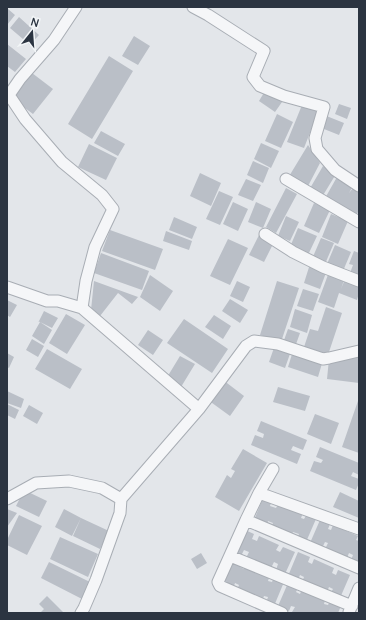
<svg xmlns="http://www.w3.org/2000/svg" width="366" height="620" viewBox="0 0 366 620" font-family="Manrope,sans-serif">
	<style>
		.building { fill: #babfc7 }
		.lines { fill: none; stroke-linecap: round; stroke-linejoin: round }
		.minor-casing { stroke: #a8adb4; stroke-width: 13 }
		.minor { stroke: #f5f6f8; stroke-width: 11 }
	</style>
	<rect width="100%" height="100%" fill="#e3e6ea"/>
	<path class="building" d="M8,9L15,15L7,25V10Z
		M19,17L39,35L30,45L10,28Z
		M134,36L150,46L138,65L122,56Z
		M7,44L26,59L15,72L7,66Z
		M109,56L133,71L92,139L68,124Z
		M32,73L53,89L33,114L13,99Z
		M265,91L282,102L275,112L259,101Z
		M339,104L351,108L347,119L335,114Z
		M302,105L318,112L304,148L287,142Z
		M277,114L293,122L281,148L265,141Z
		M324,115L344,123L339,135L319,127Z
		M101,131L125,144L118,156L94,143Z
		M261,143L279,151L271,168L254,159Z
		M89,144L117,158L106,180L78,167Z
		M308,145L320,163L307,188L288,178Z
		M253,161L269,168L263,183L247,175Z
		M323,166L336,174L322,197L309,190Z
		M200,173L221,183L211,206L190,196Z
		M337,177L353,186L349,193L353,188L359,191V210L356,216L324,200Z
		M246,179L261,185L253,201L238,195Z
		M286,188L297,194L276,233L266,227Z
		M219,191L233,197L220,225L206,219Z
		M233,202L248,209L238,231L223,224Z
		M256,202L271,209L263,228L248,222Z
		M314,203L330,210L319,233L304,226Z
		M331,214L348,221L338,244L322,237Z
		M286,216L299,222L290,241L278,236Z
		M174,217L197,227L192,239L169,230Z
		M298,228L317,236L308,255L290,247Z
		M110,230L163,249L155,270L102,251Z
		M166,231L192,241L189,250L163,241Z
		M259,235L274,242L264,262L249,255Z
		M321,238L334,243L325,264L312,259Z
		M228,239L248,248L230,285L210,276Z
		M335,245L351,252L343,271L327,264Z
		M354,251L359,253V277L350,273L353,265L349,264Z
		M101,253L149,271L142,290L94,273Z
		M310,264L327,270L320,289L304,283Z
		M329,272L345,277L341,289L345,279L359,285V293L357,300L339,293L334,308L318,302Z
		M150,275L173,291L160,311L140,297Z
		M94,281L138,297L132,304L118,293L100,316L91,310Z
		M237,281L250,287L243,302L230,296Z
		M277,281L299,288L281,342L260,335Z
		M303,289L319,294L313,311L297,306Z
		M230,299L248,310L240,323L222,311Z
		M7,300L17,305L10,317L7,315Z
		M326,307L342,313L327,358L303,350L310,329L318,331Z
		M295,309L312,315L307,333L290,327Z
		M44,311L58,318L52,328L38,321H39Z
		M66,314L85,325L67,354L49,343Z
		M214,315L231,326L223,339L205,327Z
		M184,319L228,349L212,373L167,343Z
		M40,322L52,330L44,344L32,336Z
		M288,329L300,333L295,347L283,343Z
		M148,330L163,340L153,355L138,345Z
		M32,339L44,346L38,357L26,350Z
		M275,345L291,351L285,368L269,362Z
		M47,349L82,369L70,389L35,369Z
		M293,351L323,360L318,377L288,367Z
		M7,353L14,357L9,368L7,367Z
		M180,356L195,364L181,387L166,379Z
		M359,358V383L327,379L329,359Z
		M223,380L244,396L230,416L208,400Z
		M278,387L310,396L305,411L273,402Z
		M7,391L24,399L21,408L7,403Z
		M359,398V453L342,447Z
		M7,404L19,410L15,419L7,415Z
		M29,405L43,413L37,424L23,416Z
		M315,414L339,423L331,444L307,434Z
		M261,421L307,440L303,450L293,446L291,450L301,454L297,464L251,445L255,435L263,438L264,434L257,431Z
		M320,447L359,463V475L353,472L351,476L359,479V483L356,490L310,471L314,461L321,463L323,460L316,457Z
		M243,449L267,463L239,511L215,497L227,475L231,478L235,471L231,469Z
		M24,490L47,501L39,517L16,506Z
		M340,492L359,501V518L333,507Z
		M264,496L272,500L270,506L276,508L279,503L303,513L301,518L304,519L307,514L316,519L306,542L297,538L299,534L293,532L291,535L271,527L273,523L268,521L267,525L254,520Z
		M7,509L17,513L7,527Z
		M64,509L81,518L72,536L55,527Z
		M19,515L42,526L27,555L7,545V540Z
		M81,518L109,531L100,549L73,536Z
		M320,520L330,524L328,529L331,530L333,525L358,536L356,540L359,541V564L351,560L353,555L349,553L347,558L325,549L328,543L325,542L322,548L310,543Z
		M243,529L254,534L252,539L257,541L259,536L279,545L276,550L280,552L283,547L295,552L285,574L276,570L278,564L274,562L271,568L246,558L249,552L244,550L241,556L233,552Z
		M60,537L98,554L88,577L50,559Z
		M298,552L310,557L308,562L312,564L314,559L334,568L332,573L336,575L338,570L350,575L340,598L330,594L333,589L329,587L327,592L302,582L304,577L300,575L298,580L288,576Z
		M201,553L207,563L197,569L191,559Z
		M231,559L241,563L240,567L244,569L246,565L270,575L268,581L272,582L274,577L284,582L274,606L266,603L268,597L264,596L262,601L237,590L239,585L235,583L233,589L220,583Z
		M49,562L90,582L82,599L41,578Z
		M288,583L298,588L296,592L300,594L302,589L325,600L324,604L328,605L330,601L341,606L338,613H294L292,612L295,607L291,606L289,611L278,606Z
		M47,596L64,613H40L44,609L39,604Z"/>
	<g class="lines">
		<g class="minor-casing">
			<path id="minor" d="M76,7L54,40L20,79L9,95L25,119L62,162L102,195L113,209L95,247L86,281L82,308L199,409
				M193,7L208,15L264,51L253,77L260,86L284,96L324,107L315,138L317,149L335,170L359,186
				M286,179L359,222
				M265,234L293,252L323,267L359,281
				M7,287L47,301H58L82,308
				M273,469L259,493L359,529
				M7,499L36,483L69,481L102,488L121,499L120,513L96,580L84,608L81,613
				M121,499L199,409L246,346L254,341L278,344L323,359L329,358L359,351
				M246,520L259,493
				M230,556L352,606
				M349,612L359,588
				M282,613L220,586L218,582L246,520L359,568"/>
		</g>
		<use href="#minor" class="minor"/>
	</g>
	<rect width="366" height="620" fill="none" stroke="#2b3441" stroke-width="16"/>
	<g transform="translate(32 32) rotate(17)" stroke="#f2f5f7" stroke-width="3" paint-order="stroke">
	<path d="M0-3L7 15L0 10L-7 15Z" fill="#2b3441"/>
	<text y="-6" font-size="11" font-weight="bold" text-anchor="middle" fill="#2b3441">N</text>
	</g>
</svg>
